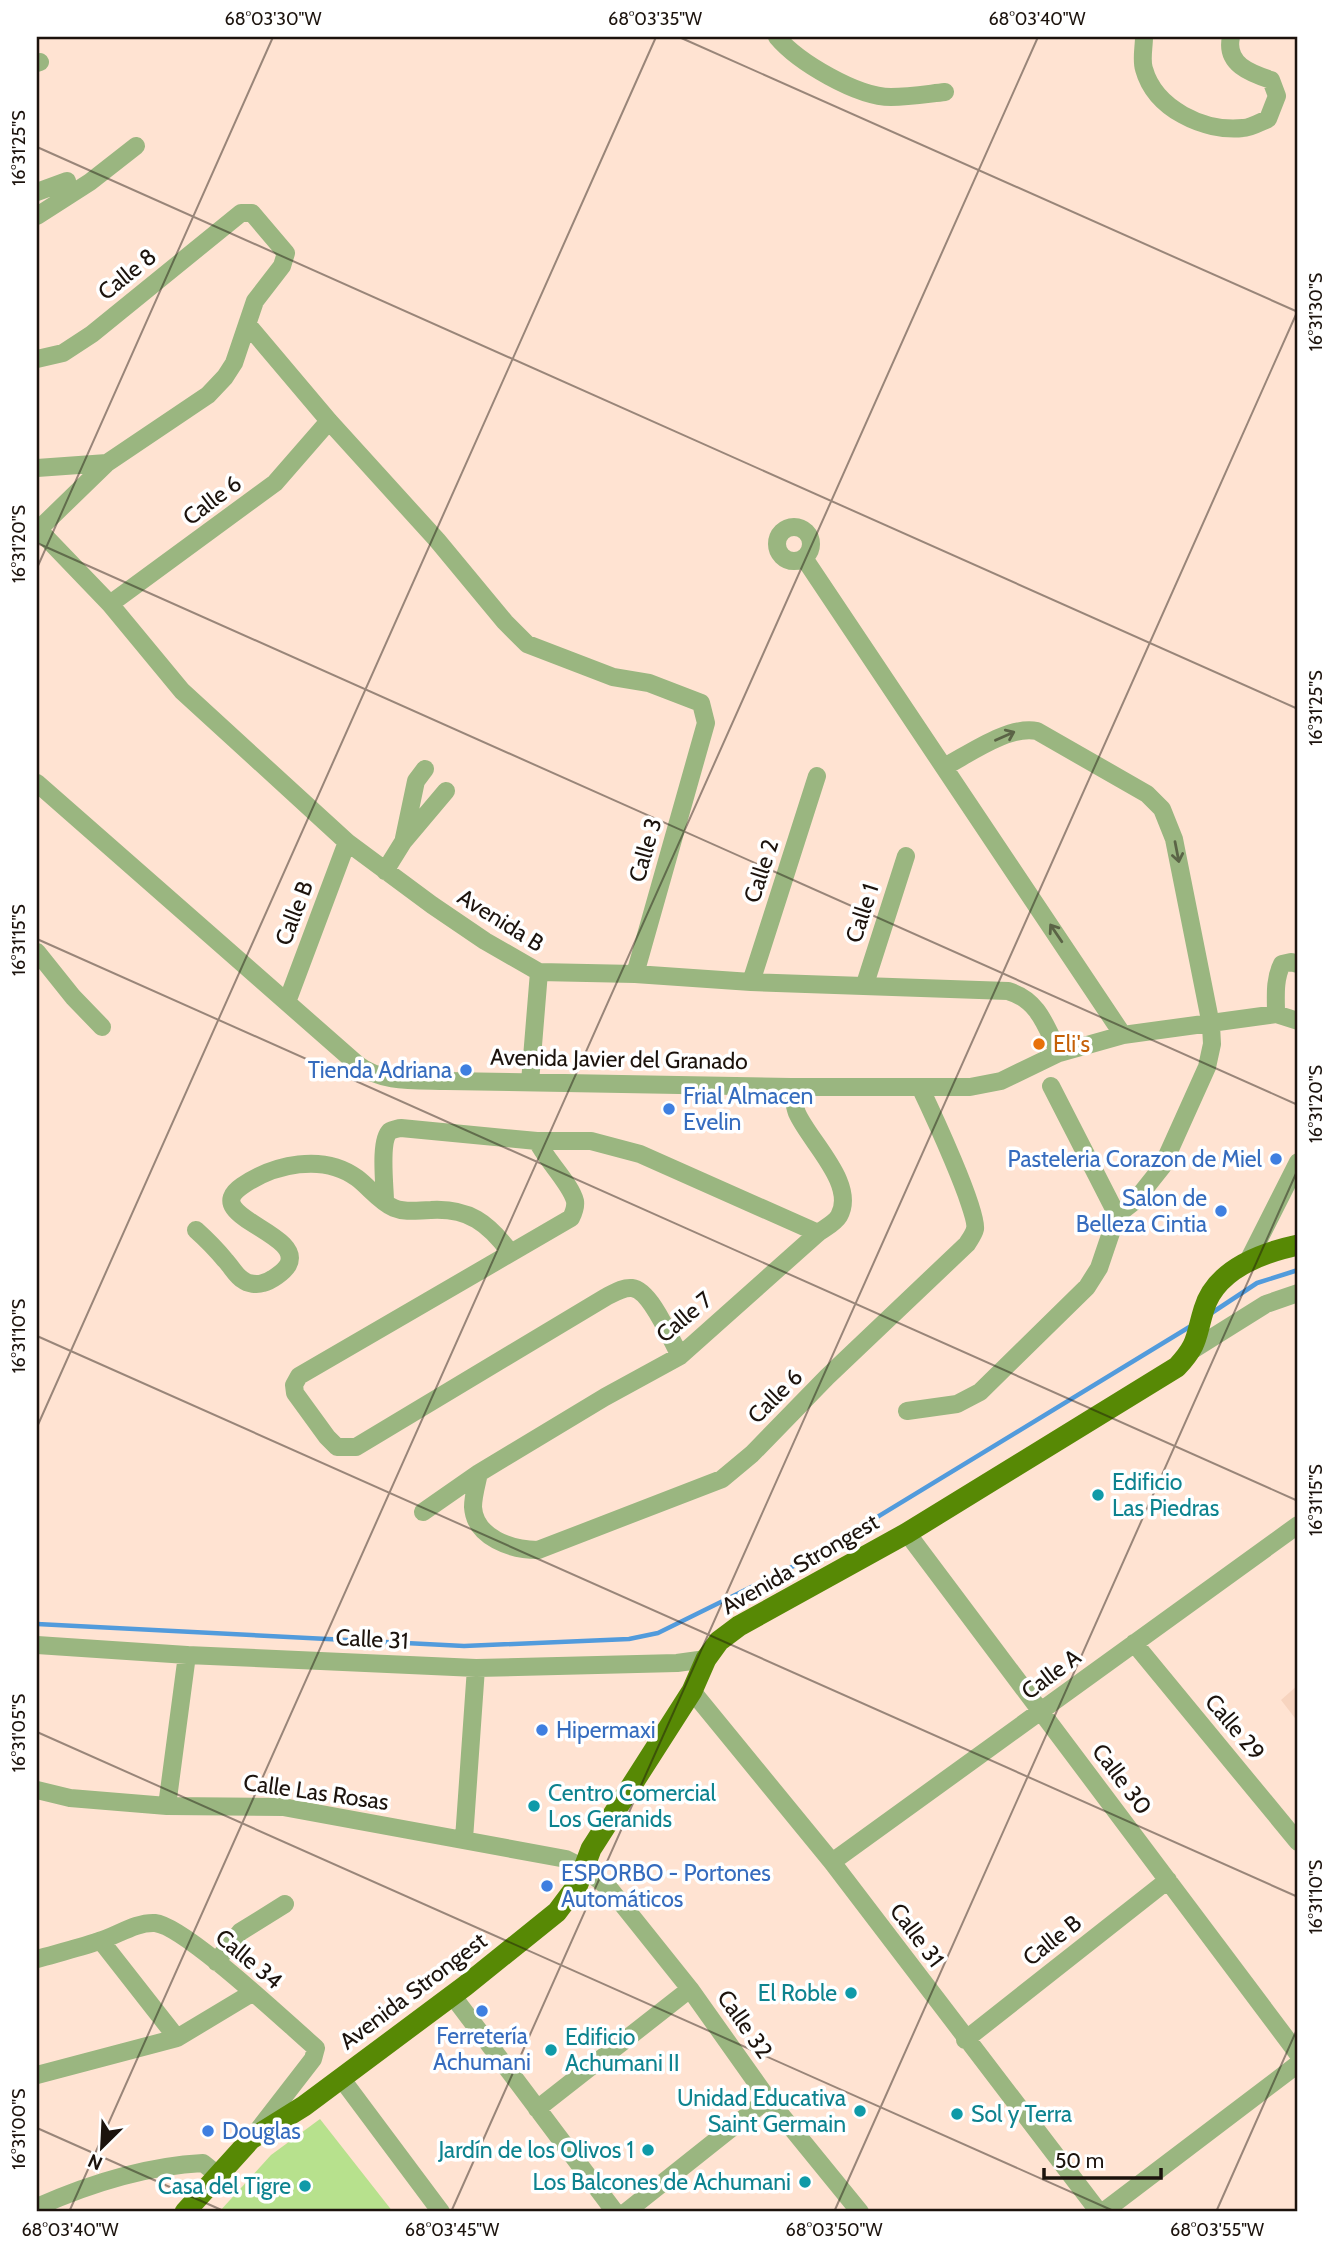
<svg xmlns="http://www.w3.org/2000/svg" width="1335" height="2249" viewBox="0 0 1335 2249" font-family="Cabin,sans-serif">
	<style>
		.built { fill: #f7d4bf }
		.green { fill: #b7e18d }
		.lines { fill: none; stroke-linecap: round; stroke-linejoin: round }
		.stream { stroke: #529bdc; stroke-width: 4.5 }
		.minor { stroke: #9ab680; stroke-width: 18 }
		.major { stroke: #578905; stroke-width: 21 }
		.oneway { stroke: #5b6446 }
		.ticks { fill: none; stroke: #1c130d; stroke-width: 2; stroke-opacity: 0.45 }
		.food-dot { fill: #e8710a; stroke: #fff; stroke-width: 2.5 }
		.shop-dot { fill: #3f7fe0; stroke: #fff; stroke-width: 2.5 }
		.culture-dot { fill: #0f9aa8; stroke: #fff; stroke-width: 2.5 }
		.labels { text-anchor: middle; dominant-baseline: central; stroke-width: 7; stroke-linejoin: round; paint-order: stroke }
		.street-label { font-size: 23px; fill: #1c130d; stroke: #fff }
		.food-label { font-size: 23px; fill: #c56008; stroke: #fff; text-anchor: start }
		.shop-label { font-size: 23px; fill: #366cbe; stroke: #fff; text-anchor: start }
		.culture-label { font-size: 23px; fill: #0d838f; stroke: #fff; text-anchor: end }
		.neatline { fill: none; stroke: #1c130d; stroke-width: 2.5 }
		.ticks-label { font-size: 18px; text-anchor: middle; fill: #1c130d }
	</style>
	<rect width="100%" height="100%" fill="#ffe3d2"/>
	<path class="built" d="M1298,1685V1722L1281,1700Z"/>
	<path class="green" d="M320,2119L393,2212H219L271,2155Z"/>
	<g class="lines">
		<path class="stream" d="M1210,1314L1257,1283L1298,1270
			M37,1624L464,1646L629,1639L658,1633L810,1558L1191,1326"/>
		<path class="minor" d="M777,37C798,62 857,97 891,97C909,97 927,94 945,92
			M1144,37C1144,47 1141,60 1144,69C1155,109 1204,132 1243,128C1251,128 1260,122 1268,119L1277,96L1271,80C1250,73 1225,64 1231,37
			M37,63L40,62
			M37,192L67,181
			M37,216L90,182L136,146
			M247,324L329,421L437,540L505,622L527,644L613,677L649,683L701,703L706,723L635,974
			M37,359L63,353L92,334L241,213H252L286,253L282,266L255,301L234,363L225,377L208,395L107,463L38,530
			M37,468L107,463
			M777 544a17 17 0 1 1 34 0a17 17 0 1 1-34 0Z
			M37,528L110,604L182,691L347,842L432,905L485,941L539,972L635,974L751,982L1008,991C1039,1000 1046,1027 1059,1053
			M804,558L1123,1035
			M110,604L275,483L329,421
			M37,783L357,1064C381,1083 416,1080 446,1081L791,1087H970L1001,1081L1059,1053L1123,1035L1276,1014L1298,1021
			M404,838L416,781L425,769
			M385,871L403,842L446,791
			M37,952L73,997L102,1027
			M751,982L817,776
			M865,984L906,856
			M287,1002L347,842
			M1276,1014C1276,997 1274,980 1282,964L1291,962L1298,964
			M530,1082L539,972
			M1051,1086L1117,1215
			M537,1141C546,1160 571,1184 575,1201C576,1207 574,1212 571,1218L299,1376L294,1385L295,1393L327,1437L337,1447H356L606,1297C614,1293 623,1287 632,1288C651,1290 671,1340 680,1356
			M385,1201C385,1187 379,1141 390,1131C392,1130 399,1128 401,1128L537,1141H591L640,1154L818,1233
			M196,1230C206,1239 216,1249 225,1260C231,1266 236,1276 243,1280C248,1284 257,1285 263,1283C271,1281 284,1272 288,1265C305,1233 198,1216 242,1186C274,1164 323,1153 357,1178C369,1187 380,1202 394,1208C406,1213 419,1210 431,1210C469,1208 488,1223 510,1252
			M1247,1263L1298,1162
			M1194,1349L1266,1304L1298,1293
			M907,1411L957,1404L980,1392L1087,1287L1099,1268L1117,1215L1135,1201L1162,1167L1207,1067L1212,1044L1211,1025L1174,839L1162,809L1147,794L1037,731C1009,725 969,754 944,767
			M479,1473C477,1483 473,1496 473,1507C475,1538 512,1550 538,1550L722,1479L752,1454L827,1377L967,1244C970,1239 974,1234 975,1229C979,1213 930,1108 920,1087
			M423,1512L479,1473L605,1397L680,1356L818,1233C825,1228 835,1223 839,1216C857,1184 809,1141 797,1113C794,1105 793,1096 791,1087
			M907,1533L1298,2054
			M1134,1643L1298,1842
			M37,1645L187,1655L476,1668L677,1663L706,1659
			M692,1691L832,1862L1099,2212
			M37,1790L70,1798L167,1806L283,1807L566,1859L584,1868L610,1889L690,1989L768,2099L860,2212
			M167,1806L187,1655
			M464,1839L476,1668
			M832,1862L1298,1525
			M101,1941L177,2038
			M37,1959C58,1953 79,1948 99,1941C117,1936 135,1922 155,1923C185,1926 288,2024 316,2048L313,2059L255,2134
			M216,1962L240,1932L285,1904
			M452,1995L615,2212
			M965,2040L1168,1880
			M37,2075L177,2038L252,1993
			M341,2078L441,2212
			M537,2109L690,1989
			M37,2207C89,2184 145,2166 203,2163L218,2175
			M626,2212L768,2099
			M1103,2212L1298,2064"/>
		<path class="major" d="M185,2212L251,2139L304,2106L465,1986L557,1912L578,1884L591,1849L692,1691L706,1659L719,1641L739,1626L907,1533L1177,1367C1199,1343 1195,1338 1204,1309C1216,1269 1261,1253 1298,1245"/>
	</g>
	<defs><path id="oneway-shaft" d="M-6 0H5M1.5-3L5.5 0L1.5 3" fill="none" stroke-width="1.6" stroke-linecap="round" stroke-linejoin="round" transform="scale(1.75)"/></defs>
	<g class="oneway">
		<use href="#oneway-shaft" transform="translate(1005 736) rotate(-24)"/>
		<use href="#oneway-shaft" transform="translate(1177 852) rotate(79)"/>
		<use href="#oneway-shaft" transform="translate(1056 933) rotate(-124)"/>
	</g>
	<path class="ticks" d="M679,37L1298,312M37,147L1298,709M37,543L1298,1105M37,568L273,37M37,939L1298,1501M37,1336L1298,1897M37,1427L656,37M37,1732L1116,2212M37,2128L226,2212M69,2212L1038,37M451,2212L1298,310M834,2212L1298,1169M1216,2212L1298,2027"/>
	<circle class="food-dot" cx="1039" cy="1044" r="7"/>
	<g class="shop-dot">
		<circle cx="466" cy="1070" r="7"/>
		<circle cx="669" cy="1109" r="7"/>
		<circle cx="1276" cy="1159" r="7"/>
		<circle cx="1221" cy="1211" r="7"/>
		<circle cx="542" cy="1730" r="7"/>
		<circle cx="547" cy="1886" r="7"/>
		<circle cx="482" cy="2011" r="7"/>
		<circle cx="208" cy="2131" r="7"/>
	</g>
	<g class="culture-dot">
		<circle cx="1098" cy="1495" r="7"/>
		<circle cx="534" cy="1806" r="7"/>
		<circle cx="851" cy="1993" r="7"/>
		<circle cx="551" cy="2050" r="7"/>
		<circle cx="860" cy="2111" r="7"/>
		<circle cx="957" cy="2114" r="7"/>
		<circle cx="648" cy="2150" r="7"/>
		<circle cx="805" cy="2182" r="7"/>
		<circle cx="305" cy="2186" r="7"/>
	</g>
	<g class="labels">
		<g class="street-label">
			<text transform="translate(127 274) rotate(-39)">Calle 8</text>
			<text transform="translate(212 500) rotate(-37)">Calle 6</text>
			<text transform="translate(645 850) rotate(-74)">Calle 3</text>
			<text transform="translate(761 871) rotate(-72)">Calle 2</text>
			<text transform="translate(294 913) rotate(-69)">Calle B</text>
			<text transform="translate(862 913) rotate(-72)">Calle 1</text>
			<text transform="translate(501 920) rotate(32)">Avenida B</text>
			<text transform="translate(619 1059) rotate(1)">Avenida Javier del Granado</text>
			<text transform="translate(684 1317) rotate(-40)">Calle 7</text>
			<text transform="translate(775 1396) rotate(-45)">Calle 6</text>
			<text transform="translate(800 1564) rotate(-30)">Avenida Strongest</text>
			<text transform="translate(372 1639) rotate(3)">Calle 31</text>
			<text transform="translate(1051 1674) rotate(-37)">Calle A</text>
			<text transform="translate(1235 1727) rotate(50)">Calle 29</text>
			<text transform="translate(1122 1779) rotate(53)">Calle 30</text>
			<text transform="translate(316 1792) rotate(8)">Calle Las Rosas</text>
			<text transform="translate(917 1935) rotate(53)">Calle 31</text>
			<text transform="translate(1052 1940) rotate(-38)">Calle B</text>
			<text transform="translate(249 1959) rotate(40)">Calle 34</text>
			<text transform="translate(413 1991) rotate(-37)">Avenida Strongest</text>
			<text transform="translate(745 2024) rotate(55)">Calle 32</text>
		</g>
		<g class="food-label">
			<text x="1053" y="1044">Eli's</text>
		</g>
		<g class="shop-label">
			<text x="452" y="1070" text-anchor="end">Tienda Adriana</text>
			<text x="683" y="1096">Frial Almacen<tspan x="683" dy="26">Evelin</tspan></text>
			<text x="1262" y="1159" text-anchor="end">Pasteleria Corazon de Miel</text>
			<text x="1207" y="1198" text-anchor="end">Salon de<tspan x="1207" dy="26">Belleza Cintia</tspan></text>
			<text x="556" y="1730">Hipermaxi</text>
			<text x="561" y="1873">ESPORBO - Portones<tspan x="561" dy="26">Automáticos</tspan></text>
			<text x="482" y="2036" text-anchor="middle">Ferretería<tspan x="482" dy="26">Achumani</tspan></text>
			<text x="222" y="2131">Douglas</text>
		</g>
		<g class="culture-label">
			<text x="1112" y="1482" text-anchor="start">Edificio<tspan x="1112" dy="26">Las Piedras</tspan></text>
			<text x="548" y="1793" text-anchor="start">Centro Comercial<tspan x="548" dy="26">Los Geranids</tspan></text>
			<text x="837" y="1993">El Roble</text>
			<text x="565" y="2037" text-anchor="start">Edificio<tspan x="565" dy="26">Achumani II</tspan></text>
			<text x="846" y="2098">Unidad Educativa<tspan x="846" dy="26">Saint Germain</tspan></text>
			<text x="971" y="2114" text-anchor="start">Sol y Terra</text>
			<text x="634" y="2150">Jardín de los Olivos 1</text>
			<text x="791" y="2182">Los Balcones de Achumani</text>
			<text x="291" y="2186">Casa del Tigre</text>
		</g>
	</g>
	<rect width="1335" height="2249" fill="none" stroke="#ffffff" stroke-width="77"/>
	<g transform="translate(102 2147) rotate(204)" stroke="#ffffff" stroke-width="5" paint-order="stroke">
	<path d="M0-5L12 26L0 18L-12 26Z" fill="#1c130d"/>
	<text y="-10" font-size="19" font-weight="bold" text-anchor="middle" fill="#1c130d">N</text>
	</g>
	<path d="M1044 2168v10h117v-10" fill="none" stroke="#1c130d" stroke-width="3.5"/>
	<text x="1055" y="2168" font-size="21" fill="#1c130d" stroke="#ffffff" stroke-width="5" paint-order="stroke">50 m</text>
	<rect x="38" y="38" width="1258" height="2172" class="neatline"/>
	<g class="ticks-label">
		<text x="273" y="25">68°03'30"W</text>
		<text x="655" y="25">68°03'35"W</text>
		<text x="1037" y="25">68°03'40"W</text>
		<text transform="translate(19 148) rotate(-90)" y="6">16°31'25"S</text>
		<text transform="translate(1316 312) rotate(-90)" y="6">16°31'30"S</text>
		<text transform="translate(19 544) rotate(-90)" y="6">16°31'20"S</text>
		<text transform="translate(1316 708) rotate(-90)" y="6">16°31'25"S</text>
		<text transform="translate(19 940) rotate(-90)" y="6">16°31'15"S</text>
		<text transform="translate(1316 1104) rotate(-90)" y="6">16°31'20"S</text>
		<text transform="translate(19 1336) rotate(-90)" y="6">16°31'10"S</text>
		<text transform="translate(1316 1500) rotate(-90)" y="6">16°31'15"S</text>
		<text transform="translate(19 1733) rotate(-90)" y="6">16°31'05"S</text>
		<text transform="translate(1316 1897) rotate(-90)" y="6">16°31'10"S</text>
		<text transform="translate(19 2129) rotate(-90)" y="6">16°31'00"S</text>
		<text x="70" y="2236">68°03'40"W</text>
		<text x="452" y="2236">68°03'45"W</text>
		<text x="834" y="2236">68°03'50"W</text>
		<text x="1217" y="2236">68°03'55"W</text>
	</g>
</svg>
